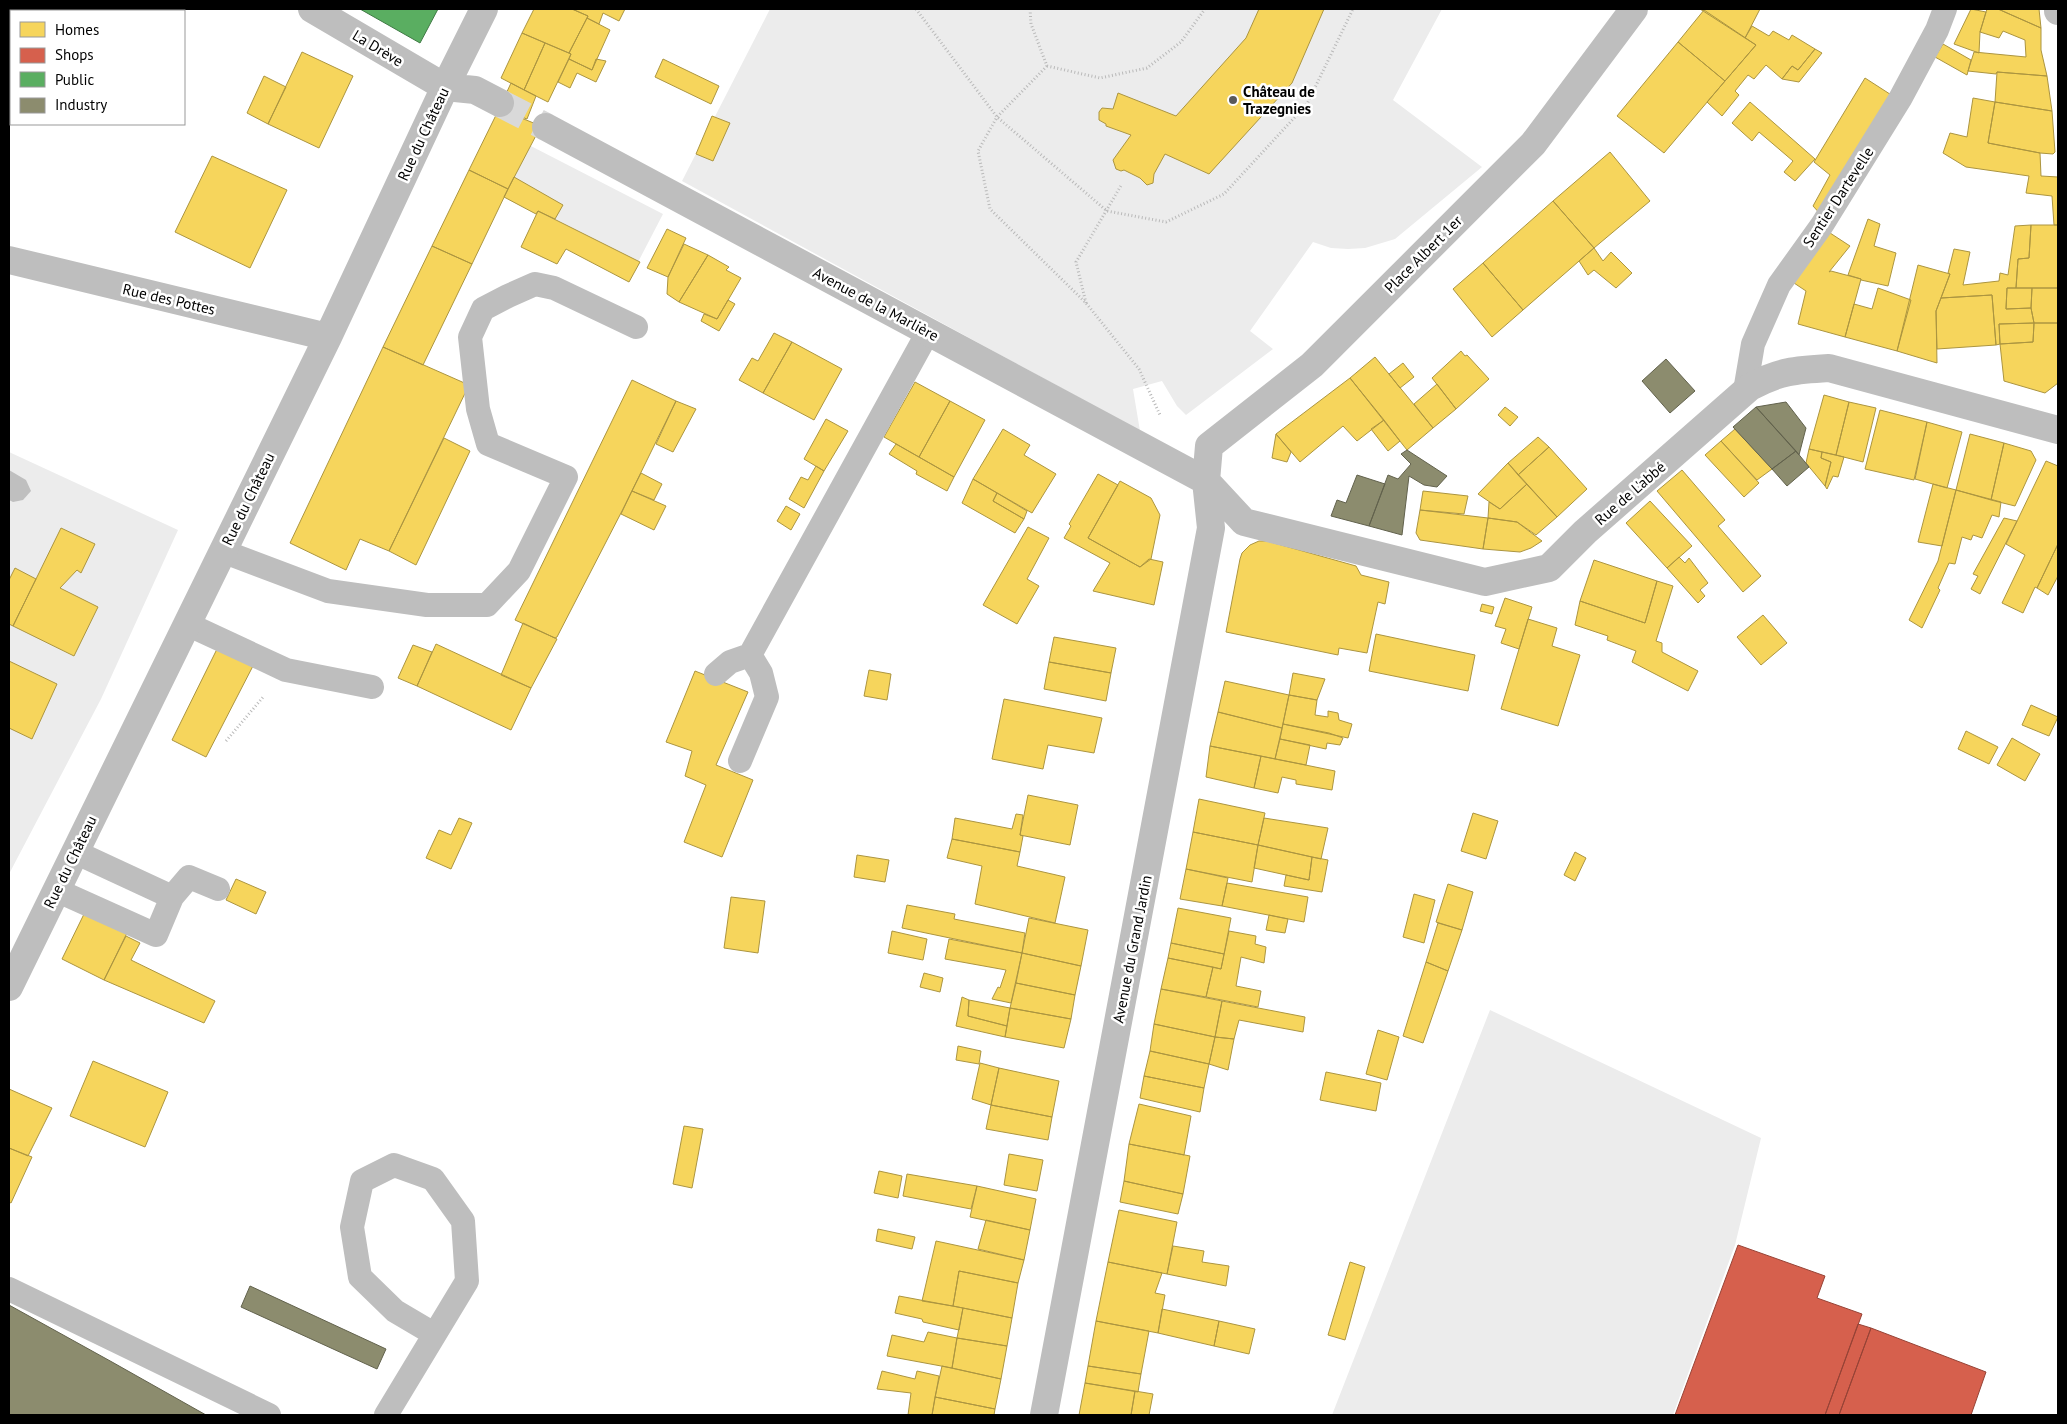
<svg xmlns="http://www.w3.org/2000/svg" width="2067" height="1424" viewBox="0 0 2067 1424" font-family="'PT Sans',sans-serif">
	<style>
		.green { fill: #ececec }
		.water { fill: #bfbfbf }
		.homes { fill: #f6d55c; stroke: #ac9540 }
		.shops { fill: #d6604d; stroke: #964336 }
		.public { fill: #5aae61; stroke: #3f7a44 }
		.industry { fill: #8c8c6e; stroke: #62624d }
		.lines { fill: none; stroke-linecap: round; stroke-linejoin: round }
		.street-tunnel { stroke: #d9d9d9; stroke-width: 28; stroke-dasharray: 28 14; stroke-linecap: butt }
		.path { stroke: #b9b9b9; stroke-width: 3; stroke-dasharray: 1 2.5; stroke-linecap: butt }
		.lane { stroke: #bebebe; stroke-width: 24 }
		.street { stroke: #bebebe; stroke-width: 28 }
		.poi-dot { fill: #595959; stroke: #fff; stroke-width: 2 }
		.labels { text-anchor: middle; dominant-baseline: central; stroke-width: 5; stroke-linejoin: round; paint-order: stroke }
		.street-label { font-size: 15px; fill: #000; stroke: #fff }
		.poi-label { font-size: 15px; font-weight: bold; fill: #000; stroke: #fff; text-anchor: start }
	</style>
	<rect width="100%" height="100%" fill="#fff"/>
	<path class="green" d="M770,9H1442L1393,100L1482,167L1395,239L1365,248L1348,249L1331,248L1313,242L1250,331L1273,349L1186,415L1177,406L1162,381L1133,389L1140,431L682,181Z
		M527,144L663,214L636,266L540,217L548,201L510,181Z
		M9,452L178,530L101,699L9,874Z
		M1490,1010L1761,1138L1735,1245L1673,1415H1332Z"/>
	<path class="water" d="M9,470L26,480L31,491L23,500L13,502L9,500Z"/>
	<path class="homes" d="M534,9H572L588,16L569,53L522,33Z
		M572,9H625L619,21L603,13L599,24L587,18L588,16Z
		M1259,9H1324L1292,83L1209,174L1165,154L1154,174L1153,183L1147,185L1140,178L1124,170L1121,171L1116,169L1113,160L1131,135L1106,126V124L1099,120V112L1102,108L1113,109L1118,93L1176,116L1246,38Z
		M1700,9H1760L1745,38Z
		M1971,9L1986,12L1980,32L1979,53L1954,44Z
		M1987,9H1998L2041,28V50L2047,76L1997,72L1996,74L1968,71L1974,52L2026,57L2025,40L2003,31L1999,38L1980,32Z
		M1998,9H2039L2041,28Z
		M1704,10L1756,45L1725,81L1678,42Z
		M587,18L610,30L592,70L569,59L571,54L569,53Z
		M1752,26L1769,36L1773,31L1789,40L1792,35L1815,49L1798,70L1792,66L1782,79L1766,65L1754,79L1748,75L1735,91L1739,95L1722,116L1707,102L1756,45L1745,38Z
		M522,33L545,43L524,90L501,78Z
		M1678,42L1725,81L1664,153L1617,116Z
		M545,43L571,54L548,102L524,90Z
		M1943,44L1971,60L1967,75L1935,57Z
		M1815,49L1822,53L1799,82L1782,79L1792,66L1798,70Z
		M302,52L353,76L319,148L268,124Z
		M569,59L592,70L596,59L606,61L596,82L577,73L570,88L558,82Z
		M663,59L719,86L711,104L655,77Z
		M1997,72L2047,76L2052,111L1995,102Z
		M264,76L286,87L268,124L247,113Z
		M1865,78L1896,98L1823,217L1813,206L1830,175L1814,162Z
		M511,83L536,96L527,119L499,109Z
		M1973,98L1995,102L1988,143L2040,153L2041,176L2058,177V225H2054L2052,196L2026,193L2029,176L1966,167L1943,153L1950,133L1967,137Z
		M1750,102L1815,159L1795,181L1784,172L1793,161L1759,132L1752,141L1732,123Z
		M1995,102L2052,111L2055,152L2053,154L2040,153L1988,143Z
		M499,109L541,126L508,189L469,170Z
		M712,116L730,123L713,161L696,154Z
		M1610,152L1650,201L1594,248L1553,201Z
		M212,156L287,190L250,268L175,232Z
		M469,170L508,189L472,264L432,246Z
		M514,177L563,205L555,219L538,211L536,214L504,197Z
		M1553,201L1594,248L1523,310L1483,263Z
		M538,211L640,262L629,282L566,249L557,264L521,247Z
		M1868,219L1880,224L1874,246L1896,253L1888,286L1861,280V279L1848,275Z
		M2031,225H2058V288H2016L2018,259L2029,258Z
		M2031,225L2029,258L2018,259L2016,288H2007L2006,309L2031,308L2034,323L1999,324L2000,344L1996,345L1992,295L1941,298L1950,274L1948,273L1954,249L1970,252L1963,285L1999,281L2000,273L2008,275L2015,226Z
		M667,229L686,238L668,277L647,268Z
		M1827,231L1850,246L1829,272L1831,271L1861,279L1845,337L1798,324L1806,291L1794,283Z
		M684,244L708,255L679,302L667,294L668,277Z
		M432,246L472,264L423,365L383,347Z
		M1594,248L1603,261L1611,252L1632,273L1616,288L1594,270L1588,275L1579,261Z
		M708,255L729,267L726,270L741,278L717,319L679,302Z
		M1483,263L1523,310L1492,337L1453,289Z
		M1918,265L1950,274L1936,311L1937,363L1897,351Z
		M1878,288L1911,300L1897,351L1845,337L1854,304L1872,309Z
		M2007,288H2032L2031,308L2006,309Z
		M2032,288H2058V323H2034L2031,308Z
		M1992,295L1996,345L1937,349L1936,311L1941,298Z
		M728,300L735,304L719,331L701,321L704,314L717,319Z
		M2034,323H2058V383L2045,393L2004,381L2000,344L2033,342Z
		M2034,323L2033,342L2000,344L1999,324Z
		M774,333L792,342L763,393L739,380L752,358L758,361Z
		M792,342L842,369L814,420L763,393Z
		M383,347L469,385L389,551L360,539L346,570L290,543Z
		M1461,351L1465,356L1467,355L1489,379L1456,409L1432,378Z
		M1375,357L1433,428L1407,450L1350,378Z
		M1403,363L1414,377L1400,388L1389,374Z
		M1350,378L1384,420L1357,441L1343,426L1300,462L1276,434Z
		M632,380L676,401L622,511L557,637L555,638L515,620Z
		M915,382L950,401L919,457L884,437Z
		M1437,384L1456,409L1433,428L1414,404Z
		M1824,395L1849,402L1836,455L1809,449Z
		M676,401L696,409L673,452L656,444Z
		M950,401L985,420L954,477L919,457Z
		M1849,402L1876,408L1863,462L1836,455Z
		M1505,407L1518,417L1510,426L1498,415Z
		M1880,410L1927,422L1914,480L1865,469Z
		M826,419L848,431L824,471L804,459Z
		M1384,420L1400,441L1388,451L1371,429Z
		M1927,422L1962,432L1947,488L1915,479Z
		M1003,429L1030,445L1024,455L1056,474L1032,513L973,479Z
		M1735,429L1772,469L1757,480L1721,441Z
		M1276,434L1291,452L1287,462L1272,458Z
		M1970,434L2004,443L1991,500L1956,490Z
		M1538,437L1549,447L1518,475L1508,463Z
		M444,438L470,451L416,565L389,551Z
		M1721,441L1759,483L1744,497L1705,455Z
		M2004,443L2031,451L2036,460L2015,506L1991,500Z
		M896,444L954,477L947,491L916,474L917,471L889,454Z
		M1549,447L1587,489L1557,517L1518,475Z
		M1809,449L1822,452L1821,458L1831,462L1825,486L1806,463Z
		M1822,452L1844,457L1838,477L1833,476L1827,489L1825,486L1831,462L1821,458Z
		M2046,461L2058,466V544L2037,588L2035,587L2023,613L2002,603L2025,555L2006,544Z
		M1508,463L1527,484L1500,509L1478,494Z
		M816,466L824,471L804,508L789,499L801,477L808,480Z
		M1682,470L1725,520L1718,526L1761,576L1743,592L1657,491Z
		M641,473L662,484L654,500L632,491Z
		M1098,474L1118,485L1088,538L1140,567L1149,559L1163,562L1154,605L1093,591L1110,563L1064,538L1071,526L1069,524Z
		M973,479L997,493L993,501L1024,519L1015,533L962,503Z
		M1120,481L1151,498L1160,515L1151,559L1140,567L1088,538Z
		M1527,484L1557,517L1536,535L1517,522L1488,518L1489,502L1500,509Z
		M1933,484L1956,490L1942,546L1918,542Z
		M1956,490L2001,502L1999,517L1992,515L1982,538L1973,535L1971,540L1962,537L1955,564L1949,563L1938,588L1940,590L1922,628L1909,620L1938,561Z
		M632,491L666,506L654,530L621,514Z
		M1423,491L1468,496L1464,514L1420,510Z
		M997,493L1027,511L1024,519L993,501Z
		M1650,501L1692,546L1667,568L1626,523Z
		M786,506L800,514L791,530L777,521Z
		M1420,510L1488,518L1483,549L1420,540L1416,533Z
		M1488,518L1517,522L1542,541L1531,548L1520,552L1483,549Z
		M2004,518L2017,521L1980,594L1971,589L1978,576L1973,574Z
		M1028,527L1049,538L1027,579L1039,586L1017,624L983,605Z
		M61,528L95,544L81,573L77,570L60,588L98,607L74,656L13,626Z
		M1259,541H1267L1356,566L1361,575L1389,582L1385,604L1378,602L1367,653L1339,648L1338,655L1226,632L1240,559L1242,553L1250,545Z
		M2058,544V576L2048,595L2037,588Z
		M1679,557L1685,563L1689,558L1708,583L1700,590L1705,596L1698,603L1667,568Z
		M1594,560L1657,581L1645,623L1580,601Z
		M15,568L36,579L13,626L9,624V580Z
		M1657,581L1673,586L1656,641L1662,643V652L1698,671L1688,691L1632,662L1636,651L1607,640L1608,636L1575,625L1580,601L1645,623Z
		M1505,598L1532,607L1519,649L1501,643L1506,629L1495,626Z
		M1482,604L1494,607L1492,614L1480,611Z
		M1763,615L1787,643L1761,665L1737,637Z
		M1528,619L1557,628L1552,646L1580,655L1558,726L1501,709Z
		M523,623L557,639L531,688L501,675Z
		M1376,634L1475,655L1468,691L1369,671Z
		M1054,637L1116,648L1111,673L1049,662Z
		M436,644L531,688L511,730L417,686Z
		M413,645L432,652L417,686L398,678Z
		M218,647L254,664L206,757L172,740Z
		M9,661L57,684L32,739L9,728Z
		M1049,662L1111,673L1106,701L1044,689Z
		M869,670L891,674L887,700L864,696Z
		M695,671L748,692L716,765L753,780L722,857L684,842L706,785L685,776L692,751L666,742Z
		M1293,673L1325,679L1317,700L1289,695Z
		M1225,681L1289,695L1282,728L1218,712Z
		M1289,695L1317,700L1315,715L1328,717V711L1338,713L1339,720L1352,724L1348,738L1283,724Z
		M1004,699L1102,718L1094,753L1048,745L1043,769L992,759Z
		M2031,705L2058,717L2049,736L2022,725Z
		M1218,712L1282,728L1275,759L1210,746Z
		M1283,724L1329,733L1343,738L1340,745L1327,743L1326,749L1280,739Z
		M1966,731L1998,747L1989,764L1958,749Z
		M2012,738L2040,754L2025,781L1997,765Z
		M1280,739L1310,745L1306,765L1275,759Z
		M1210,746L1261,756L1254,788L1206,777Z
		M1261,756L1335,771L1332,790L1296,784V780L1282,777L1278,793L1254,788Z
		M1028,795L1078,805L1070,845L1020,835Z
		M1199,799L1265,813L1258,845L1193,832Z
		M1473,813L1498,821L1486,859L1461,851Z
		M1016,814L1023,815L1020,835L1023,836L1020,852L952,839L955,818L1012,829Z
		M459,818L472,823L451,869L426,858L439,830L451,835Z
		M1264,818L1328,828L1321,859L1258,845Z
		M1193,832L1258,845L1252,882L1186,869Z
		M952,839L1020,852L1017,866L1065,877L1055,923L975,904L982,866L947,858Z
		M1258,845L1312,857L1309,880L1254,868Z
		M1575,852L1586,858L1575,881L1564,875Z
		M857,855L889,860L885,882L854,877Z
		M1312,857L1328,860L1322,892L1284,886L1286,875L1309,880Z
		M1186,869L1228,878L1222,906L1180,899Z
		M236,879L266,892L256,914L226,900Z
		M1227,883L1308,897L1304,922L1222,906Z
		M1448,884L1473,892L1462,930L1436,922Z
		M1414,894L1435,900L1424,943L1403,937Z
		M731,897L765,901L758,953L724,948Z
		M907,905L955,914L954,919L1025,933L1022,953L902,928Z
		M1178,908L1231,918L1224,954L1171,943Z
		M85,912L127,933L104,980L62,959Z
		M1269,915L1288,919L1285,933L1266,930Z
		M1029,918L1088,930L1081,966L1022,953Z
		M1438,923L1462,930L1448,971L1426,962Z
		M892,931L927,939L923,960L888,953Z
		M1229,931L1256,936L1255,944L1266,947L1264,963L1241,957L1236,986L1261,991L1258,1007L1206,997L1213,967L1221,969Z
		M126,936L140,943L131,960L215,1001L204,1023L104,980Z
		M949,939L1022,953L1011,1003L992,999L998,987L1000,988L1006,970L945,959Z
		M1171,943L1224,954L1221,969L1168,958Z
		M1022,953L1081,966L1075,995L1016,983Z
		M1168,958L1213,967L1206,997L1161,989Z
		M1426,962L1448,971L1423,1043L1403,1036Z
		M924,973L943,978L940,992L920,987Z
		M1016,983L1075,995L1071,1019L1010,1008Z
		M1161,989L1222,1001L1215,1037L1154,1024Z
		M962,997L969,1000L968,1016L1007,1026L1005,1037L956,1026Z
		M969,1000L1010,1008L1007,1026L968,1016Z
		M1222,1001L1305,1017L1303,1032L1239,1020L1234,1039L1215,1037Z
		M1010,1008L1071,1019L1064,1048L1005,1037Z
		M1154,1024L1215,1037L1209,1064L1150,1051Z
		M1378,1030L1399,1037L1387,1080L1366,1074Z
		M1215,1037L1234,1039L1228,1070L1209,1064Z
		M958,1046L981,1051L979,1064L956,1060Z
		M1150,1051L1209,1064L1204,1088L1144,1076Z
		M93,1061L168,1092L145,1147L70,1116Z
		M980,1063L999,1068L991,1105L972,1099Z
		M999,1068L1059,1081L1052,1117L991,1105Z
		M1326,1072L1381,1083L1376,1111L1320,1100Z
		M1144,1076L1204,1088L1200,1112L1140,1098Z
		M9,1089L52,1108L28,1156L9,1148Z
		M1139,1104L1191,1116L1184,1155L1129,1144Z
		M991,1105L1052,1117L1048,1140L986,1129Z
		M684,1126L703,1129L692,1188L673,1184Z
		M1129,1144L1190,1156L1183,1194L1124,1181Z
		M9,1148L32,1157L11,1203L9,1202Z
		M1009,1154L1043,1160L1037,1191L1004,1185Z
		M879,1171L902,1176L898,1198L874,1193Z
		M907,1174L977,1186L971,1209L903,1196Z
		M1124,1181L1183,1194L1178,1214L1120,1202Z
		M977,1186L1036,1199L1030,1230L970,1217Z
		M1119,1210L1177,1222L1167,1274L1108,1262Z
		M986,1220L1030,1230L1024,1260L978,1249Z
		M878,1229L915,1237L912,1249L876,1241Z
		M936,1241L1024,1260L1018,1283L959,1271L953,1306L922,1301Z
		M1173,1246L1204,1251L1202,1262L1229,1266L1226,1286L1167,1274Z
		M1108,1262L1162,1273L1155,1293L1165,1295L1158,1333L1096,1321Z
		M1350,1262L1365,1267L1345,1340L1328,1335Z
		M959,1271L1018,1283L1012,1318L953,1306Z
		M899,1296L963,1308L959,1330L923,1322L922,1319L895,1313Z
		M963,1308L1012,1318L1007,1346L957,1338Z
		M1162,1309L1219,1321L1214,1346L1158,1333Z
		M1096,1321L1149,1331L1141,1374L1088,1366Z
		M1219,1321L1255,1329L1249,1354L1214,1346Z
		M928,1332L957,1338L952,1368L887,1356L892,1335L924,1342Z
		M957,1338L1007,1346L1001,1379L952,1368Z
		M942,1366L1001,1379L995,1409L935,1397Z
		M1088,1366L1141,1374L1138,1392L1085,1383Z
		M882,1371L915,1379L917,1371L939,1376L932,1415H908L911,1393L877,1389Z
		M1085,1383L1135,1391L1131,1415H1079Z
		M1135,1391L1153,1394L1149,1415H1131Z
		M935,1397L995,1409L994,1415H932Z"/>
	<path class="shops" d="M1738,1245L1825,1276L1817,1298L1862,1314L1825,1415H1675Z
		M1858,1324L1871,1328L1839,1415H1825Z
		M1871,1328L1986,1372L1971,1415H1839Z"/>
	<path class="public" d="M360,9H438L420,43Z"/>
	<path class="industry" d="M1666,359L1695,391L1670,413L1642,381Z
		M1786,402L1806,428L1799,455L1756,407Z
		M1756,407L1796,451L1772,469L1733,427Z
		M1407,450L1447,476L1437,487L1424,485L1409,476L1402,535L1369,526L1388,475L1398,479L1411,464L1401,454Z
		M1796,451L1809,467L1787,486L1772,469Z
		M1357,475L1385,484L1369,526L1331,516L1337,500L1346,503Z
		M250,1286L386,1349L377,1369L241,1307Z
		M9,1305L112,1362L206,1415H9Z"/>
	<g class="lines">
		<path class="street-tunnel" d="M500,103L546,127"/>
		<path class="path" d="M916,9L997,117L1107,211L1166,222L1224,194L1307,104L1353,9
			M1030,9L1031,24L1047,66
			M1047,66L997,117L978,151L990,209L1086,303L1139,369L1160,415
			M1047,66L1100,78L1147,68L1181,42L1205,9
			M1086,303L1076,262L1122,184
			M226,741L264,696"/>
		<path class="lane" d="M1745,391L1753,344L1779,285L1822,225L1900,99L1937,30L1945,9
			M222,551L328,591L427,605H487L519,571L566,477L488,444L478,409L470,337L483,309L508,296L535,284L554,288L636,327
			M187,624L286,670L372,687
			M716,674L730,662L750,655
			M740,761L767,697L761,673L750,655L928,332
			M75,852L172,897
			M56,890L156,935L172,897L189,877L218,889
			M9,1289L269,1415
			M386,1415L467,1281L463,1221L433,1179L394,1165L362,1181L352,1227L360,1277L395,1311L434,1334"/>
		<path class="street" d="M312,9L445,87L475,90L500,103
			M2058,9V11
			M546,127L1206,481L1244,522L1485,582L1549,568L1585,532L1750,387C1779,371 1796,370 1829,368L2058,430
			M9,260L328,337
			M9,987L328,337L445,87L484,9
			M1044,1415L1211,528L1206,481L1209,446L1312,365L1533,144L1634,9"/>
	</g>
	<circle class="poi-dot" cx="1233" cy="100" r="5"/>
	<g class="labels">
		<g class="street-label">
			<text transform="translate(378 48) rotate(31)">La Drève</text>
			<text transform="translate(423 134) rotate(-65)">Rue du Château</text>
			<text transform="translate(1838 197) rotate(-57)">Sentier Dartevelle</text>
			<text transform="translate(1423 254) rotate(-45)">Place Albert 1er</text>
			<text transform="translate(169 299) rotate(13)">Rue des Pottes</text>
			<text transform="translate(876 304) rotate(28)">Avenue de la Marlière</text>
			<text transform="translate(1630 493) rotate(-41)">Rue de L'abbé</text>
			<text transform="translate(248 499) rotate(-64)">Rue du Château</text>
			<text transform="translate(70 862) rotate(-64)">Rue du Château</text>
			<text transform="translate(1132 949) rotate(-79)">Avenue du Grand Jardin</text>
		</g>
		<g class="poi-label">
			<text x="1243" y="91">Château de<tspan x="1243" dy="17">Trazegnies</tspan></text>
		</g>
	</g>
	<rect width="2067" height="1424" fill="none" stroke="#000000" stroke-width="20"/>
	<rect x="10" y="10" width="175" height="115" fill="#ffffff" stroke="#999999"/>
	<rect x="20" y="22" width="25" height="15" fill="#f6d55c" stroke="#999999"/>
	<text x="55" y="35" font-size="15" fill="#000000">Homes</text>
	<rect x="20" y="48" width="25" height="15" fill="#d6604d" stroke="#999999"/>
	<text x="55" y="60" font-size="15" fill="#000000">Shops</text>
	<rect x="20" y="72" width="25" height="15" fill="#5aae61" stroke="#999999"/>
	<text x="55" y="85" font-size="15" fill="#000000">Public</text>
	<rect x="20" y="98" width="25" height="15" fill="#8c8c6e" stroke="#999999"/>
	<text x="55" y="110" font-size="15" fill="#000000">Industry</text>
</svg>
